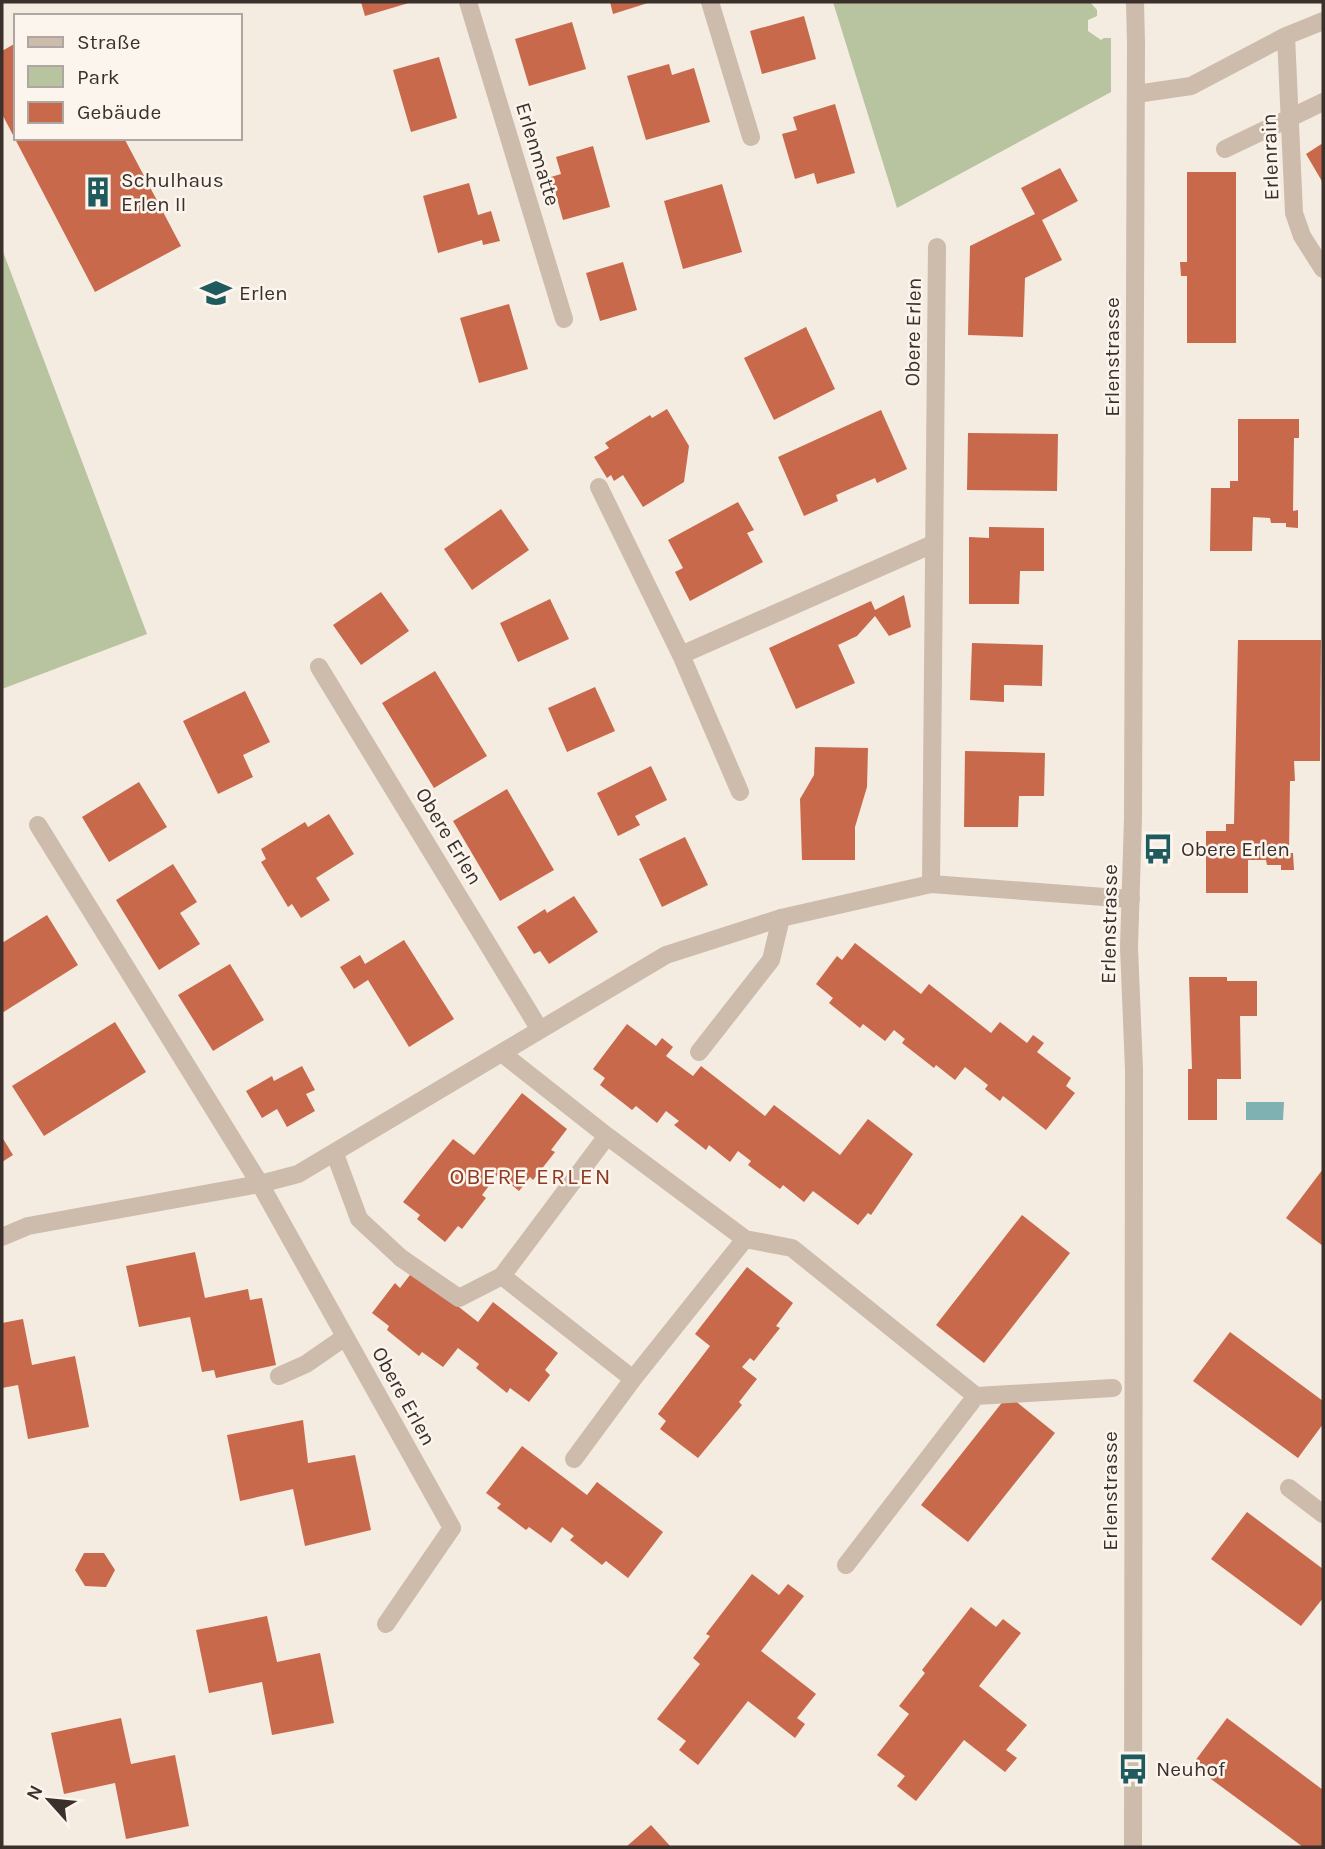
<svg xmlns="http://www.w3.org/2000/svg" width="1325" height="1849" viewBox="0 0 1325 1849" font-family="Karla,sans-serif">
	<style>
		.green { fill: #b8c4a0 }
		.water { fill: #7fb0b2 }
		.building { fill: #c8694b }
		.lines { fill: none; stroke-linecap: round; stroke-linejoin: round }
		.service { stroke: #cdbbac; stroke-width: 18 }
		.pedestrian { stroke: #cdbbac; stroke-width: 18 }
		.minor { stroke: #cdbbac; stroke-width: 18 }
		.tertiary { stroke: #cdbbac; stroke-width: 18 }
		.labels { text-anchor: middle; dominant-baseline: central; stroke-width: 5; stroke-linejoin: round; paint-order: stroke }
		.street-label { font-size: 21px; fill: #3b302b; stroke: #fbf5ee }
		.poi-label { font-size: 21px; fill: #3b302b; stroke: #fbf5ee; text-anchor: start }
		.neighbourhood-label { font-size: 23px; letter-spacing: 2px; fill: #8c3b22; stroke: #fbf5ee }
	</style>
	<rect width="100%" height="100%" fill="#f4ebe1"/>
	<path class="green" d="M833,2H1090L1097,10V16L1088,20V31L1101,40L1104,38H1111V92L897,208Z
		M2,249L147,634L2,689Z"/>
	<path class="water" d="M1246,1102H1284L1283,1120H1246Z"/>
	<path class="building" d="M361,2H412L365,16Z
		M610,2H651L613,14Z
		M804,16L816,59L762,74L750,31Z
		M572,22L586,69L529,86L515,39Z
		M16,43V138H124L181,246L95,292L2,114V51Z
		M439,57L457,118L411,132L393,70Z
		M669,64L672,75L694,68L710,122L646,140L627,76Z
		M835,104L855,173L817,184L814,173L795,179L782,134L797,130L793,117Z
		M1323,143V183L1306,154Z
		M593,146L610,207L563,220L551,177L561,174L556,157Z
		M1060,168L1078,201L1042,220L1062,260L1025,278L1023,337L968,335L970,246L1035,214L1021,188Z
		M1187,172H1236V343H1187V276H1181L1180,262H1187Z
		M469,183L478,215L491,211L500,241L483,245L482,240L438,253L423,196Z
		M722,184L742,252L683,269L664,201Z
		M623,262L637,310L600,321L586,273Z
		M509,304L528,369L479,383L460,318Z
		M806,327L835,389L774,420L744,358Z
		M667,409L689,446L684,482L643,507L623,475L614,481L611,475L607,478L594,457L609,448L605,443L650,415L652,418Z
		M881,410L907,469L877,483L875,478L836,495L838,501L804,516L778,457Z
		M1238,419H1299V438H1294L1293,511L1298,510V528L1286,527V523H1271L1270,518L1253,517L1252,551H1210L1211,488H1230V481H1238Z
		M968,433L1058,434L1057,491L967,490Z
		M738,502L754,530L747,533L763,562L690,601L675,572L683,568L668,540Z
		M501,509L529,550L472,590L444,549Z
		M989,527L1044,528V571H1020L1019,604H969V537L989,538Z
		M381,592L409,631L361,665L333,625Z
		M904,595L911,627L889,636L875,616L857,636L838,645L855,683L796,709L769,648L871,601L875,610Z
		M550,599L569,639L518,662L500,623Z
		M1238,640H1321L1320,761H1294L1295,781H1290L1289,853H1293L1294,870H1281V865H1267L1266,860H1248V893H1206V831H1226V824H1234Z
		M972,643L1043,645L1042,686L1004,685V702L970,700Z
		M435,671L487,756L434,788L382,703Z
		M595,687L615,731L567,752L548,708Z
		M245,691L270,742L243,755L253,777L218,794L183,721Z
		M815,747L868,748L867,787L855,827V860H802L800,799L814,775Z
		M965,751L1045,753L1044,796H1019L1018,827H964Z
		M651,766L667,800L635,816L640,825L618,836L597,793Z
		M139,782L167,827L109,862L82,817Z
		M507,789L554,870L500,901L453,821Z
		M329,814L354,854L316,878L330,900L301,918L292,904L288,907L261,862L266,859L261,849L305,822L308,827Z
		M685,837L708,885L662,907L639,859Z
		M173,864L197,902L180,913L200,944L159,970L116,900Z
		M574,896L598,932L549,964L540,951L534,954L517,927L545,909L547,913Z
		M47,915L78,965L2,1013V943Z
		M404,940L454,1019L409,1047L368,980L354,989L340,967L360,955L365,964Z
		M855,943L921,994L929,984L991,1033L1000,1022L1027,1043L1033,1035L1044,1043L1037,1052L1071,1078L1066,1086L1075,1093L1046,1130L1003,1096L1000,1101L985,1089L988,1085L965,1067L955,1080L936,1065L934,1068L902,1043L905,1039L894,1030L885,1041L863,1024L860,1028L829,1003L833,998L816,984L837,956L842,960Z
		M230,964L264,1020L213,1051L178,995Z
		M1189,977H1227V981H1257V1016H1240L1241,1079H1217V1120H1188V1069H1192Z
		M115,1022L146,1072L44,1136L12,1086Z
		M627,1024L656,1046L662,1038L673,1047L666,1056L693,1076L701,1066L765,1116L774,1105L840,1155L868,1119L913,1154L871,1215L868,1213L858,1225L813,1191L804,1202L783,1185L780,1189L748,1165L751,1161L738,1151L730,1162L709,1145L706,1150L674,1125L679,1121L666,1111L657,1123L636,1106L632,1110L600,1085L605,1078L593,1069Z
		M302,1066L315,1090L306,1094L315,1111L287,1127L277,1109L262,1118L246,1091L272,1076L274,1081Z
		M522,1093L567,1129L551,1150L555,1152L533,1180L530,1177L519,1191L498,1174L482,1195L486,1198L462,1229L458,1226L445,1242L417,1219L420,1215L403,1202L453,1139L474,1155Z
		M2,1137L13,1155L2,1162Z
		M1323,1169V1246L1286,1218Z
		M1022,1215L1070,1253L984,1363L936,1325Z
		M195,1252L205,1298L248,1289L250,1300L262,1298L276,1365L216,1378L214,1370L202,1372L190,1317L139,1327L126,1266Z
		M747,1267L793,1303L776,1326L780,1328L754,1361L750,1358L742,1367L757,1379L739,1402L742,1405L698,1458L660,1429L666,1421L658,1414L710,1346L695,1334Z
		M413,1271L478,1322L493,1302L558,1353L545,1370L550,1375L529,1402L510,1388L507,1393L476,1368L479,1364L458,1348L443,1367L422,1352L419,1356L387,1330L389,1326L372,1313L395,1283L400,1288Z
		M23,1319L32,1365L75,1356L89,1427L28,1439L18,1385L2,1388V1323Z
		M1230,1332L1323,1401V1424L1298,1458L1193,1381Z
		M1008,1395L1055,1433L968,1542L921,1505Z
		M303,1420L308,1463L355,1455L371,1530L305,1546L293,1489L240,1501L227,1435Z
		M522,1446L587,1495L597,1482L663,1532L628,1578L606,1561L602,1565L570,1540L574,1536L562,1527L551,1543L529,1527L526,1530L497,1508L501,1504L486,1493Z
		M1247,1512L1323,1569V1598L1301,1626L1211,1559Z
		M84,1553H104L115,1570L106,1587L85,1586L75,1570Z
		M752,1574L779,1595L788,1584L804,1596L761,1651L816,1694L797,1718L805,1724L795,1738L748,1701L698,1765L679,1750L686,1741L657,1719L700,1664L693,1658L710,1636L706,1634Z
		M971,1607L996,1627L1003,1619L1021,1633L979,1686L1027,1725L1006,1750L1017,1758L1005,1772L964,1740L916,1801L897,1786L905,1776L877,1755L909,1714L899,1706L925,1673L922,1670Z
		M267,1616L277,1662L320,1653L334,1723L272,1735L262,1682L209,1693L196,1630Z
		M121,1718L131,1764L175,1755L189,1826L126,1839L115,1783L64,1794L51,1733Z
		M1227,1718L1323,1790V1847H1303L1192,1765Z
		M651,1825L671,1847H626Z"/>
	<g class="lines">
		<path class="service" d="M1286,36L1294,213L1302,236L1323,269
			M1136,94L1191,86L1286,36L1323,21
			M1225,149L1323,102
			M599,487L681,655L933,544
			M681,655L740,792
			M699,1052L771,960L781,918
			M335,1154L359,1219L401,1258
			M279,1376L306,1364L345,1337
			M1289,1488L1323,1514"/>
		<path class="pedestrian" d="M745,1239L792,1248L976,1396L1113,1388
			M401,1258L459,1298L502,1276L633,1379L745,1239L607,1136L503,1054
			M502,1276L607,1136
			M574,1459L633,1379
			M846,1565L976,1396"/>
		<path class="minor" d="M468,2L564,319
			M710,2L751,137
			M319,667L540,1030
			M38,825L260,1184L452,1528L386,1624
			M931,884L937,247
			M2,1237L28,1226L260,1184L298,1174L666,955L781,918L931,884L1131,899"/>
		<path class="tertiary" d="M1133,1847L1134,1070L1129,947L1133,818L1136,44L1135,2"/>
	</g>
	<defs>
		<g id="building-bare" transform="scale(2.415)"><path d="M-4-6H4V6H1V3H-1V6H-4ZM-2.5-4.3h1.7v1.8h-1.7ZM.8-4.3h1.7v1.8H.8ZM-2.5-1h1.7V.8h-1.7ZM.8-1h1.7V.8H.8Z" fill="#1f5a5e" stroke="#fbf5ee" stroke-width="2.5" paint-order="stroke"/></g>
		<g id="school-bare" transform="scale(2.415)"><path d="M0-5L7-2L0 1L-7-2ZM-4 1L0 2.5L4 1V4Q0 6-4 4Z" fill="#1f5a5e" stroke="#fbf5ee" stroke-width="2.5" paint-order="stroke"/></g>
		<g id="bus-bare" transform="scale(2.415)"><path d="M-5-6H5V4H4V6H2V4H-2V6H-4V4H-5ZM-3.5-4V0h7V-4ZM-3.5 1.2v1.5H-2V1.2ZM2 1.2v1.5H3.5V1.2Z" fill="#1f5a5e" stroke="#fbf5ee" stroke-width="2.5" paint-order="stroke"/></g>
	</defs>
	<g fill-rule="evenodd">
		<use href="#building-bare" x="98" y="192"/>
		<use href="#school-bare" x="216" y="293"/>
		<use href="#bus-bare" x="1158" y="849"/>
		<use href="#bus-bare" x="1133" y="1769"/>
	</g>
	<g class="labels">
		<g class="street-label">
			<text transform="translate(538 154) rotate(73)">Erlenmatte</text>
			<text transform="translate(1270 157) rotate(-92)">Erlenrain</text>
			<text transform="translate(913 332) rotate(-89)">Obere Erlen</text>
			<text transform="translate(1112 357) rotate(-90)">Erlenstrasse</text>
			<text transform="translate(449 836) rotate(59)">Obere Erlen</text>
			<text transform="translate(1109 924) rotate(-89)">Erlenstrasse</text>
			<text transform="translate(404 1396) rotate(61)">Obere Erlen</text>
			<text transform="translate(1110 1491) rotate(-90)">Erlenstrasse</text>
		</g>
		<g class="poi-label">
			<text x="121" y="180">Schulhaus<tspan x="121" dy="24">Erlen II</tspan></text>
			<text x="239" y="293">Erlen</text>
			<text x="1181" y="849">Obere Erlen</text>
			<text x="1156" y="1769">Neuhof</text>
		</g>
		<g class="neighbourhood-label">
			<text x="531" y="1176">OBERE ERLEN</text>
		</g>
	</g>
	<rect width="1325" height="1849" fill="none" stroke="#3b302b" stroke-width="7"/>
	<rect x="14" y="14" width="228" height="126" fill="#fbf5ee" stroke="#aea6a0" stroke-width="2"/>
	<rect x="28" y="37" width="35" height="10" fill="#cdbbac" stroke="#aea6a0" stroke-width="2"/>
	<text x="77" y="49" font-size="21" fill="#3b302b">Straße</text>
	<rect x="28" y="66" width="35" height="21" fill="#b8c4a0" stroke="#aea6a0" stroke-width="2"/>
	<text x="77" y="84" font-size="21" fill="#3b302b">Park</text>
	<rect x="28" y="102" width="35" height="21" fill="#c8694b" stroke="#aea6a0" stroke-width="2"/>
	<text x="77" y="119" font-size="21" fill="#3b302b">Gebäude</text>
	<g transform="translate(49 1800) rotate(297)" stroke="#fbf5ee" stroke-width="5" paint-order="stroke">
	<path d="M0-5L12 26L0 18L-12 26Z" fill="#3b302b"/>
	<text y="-10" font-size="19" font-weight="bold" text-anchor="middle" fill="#3b302b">N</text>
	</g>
</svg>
